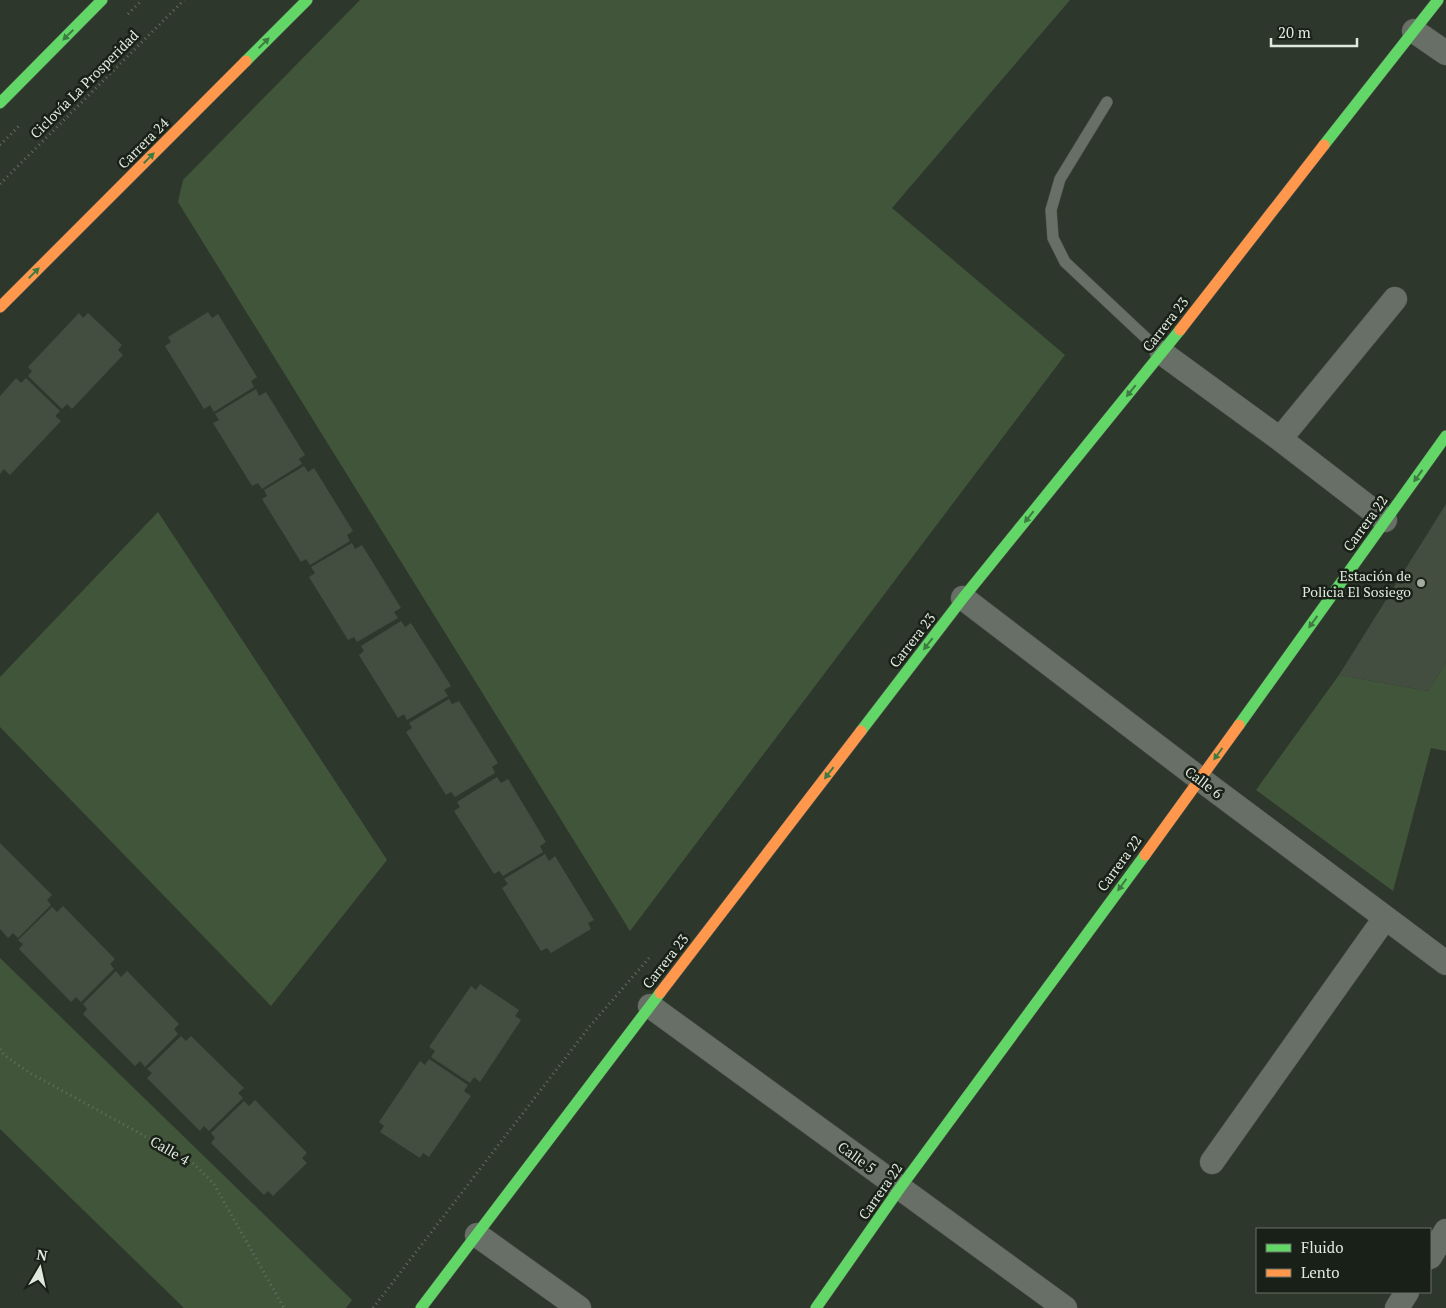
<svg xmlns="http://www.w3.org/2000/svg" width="1446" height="1308" viewBox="0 0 1446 1308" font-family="'PT Serif',serif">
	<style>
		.green { fill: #41553b }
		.building { fill: #434e40 }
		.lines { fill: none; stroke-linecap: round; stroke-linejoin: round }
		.lane-casing { stroke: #4b5249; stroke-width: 12 }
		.street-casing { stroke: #4b5249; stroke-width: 25 }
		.fast-casing { stroke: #4b5249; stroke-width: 12 }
		.slow-casing { stroke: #4b5249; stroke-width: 12 }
		.path { stroke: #676d66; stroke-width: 3; stroke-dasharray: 1 4; stroke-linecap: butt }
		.lane { stroke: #686f66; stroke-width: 11 }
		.street { stroke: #686f66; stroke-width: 24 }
		.fast { stroke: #63d668; stroke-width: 11 }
		.slow { stroke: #ff974d; stroke-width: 11 }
		.oneway { fill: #3e7b40 }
		.poi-dot { fill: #a1ab9e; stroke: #192017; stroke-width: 2 }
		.labels { text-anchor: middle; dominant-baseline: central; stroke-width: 5; stroke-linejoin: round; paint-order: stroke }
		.street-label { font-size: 14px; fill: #dfe9dc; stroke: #192017 }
		.poi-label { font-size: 14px; fill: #dfe9dc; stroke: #192017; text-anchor: end }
	</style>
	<rect width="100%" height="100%" fill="#2e372c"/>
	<path class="green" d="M360,0H1070L892,208L1065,355L630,931L178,202L183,180Z
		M158,512L387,860L271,1006L0,727V677Z
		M1446,662V751L1431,748L1393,891L1256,790L1339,675L1428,691Z
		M0,958L352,1300L346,1308H184L0,1129Z"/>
	<path class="building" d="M208,312L212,318L218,314L257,377L251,381L254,387L214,412L210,405L204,409L165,346L171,342L168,337Z
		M79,313L83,318L88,313L122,345L118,350L123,355L72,409L67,404L62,409L28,376L32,371L28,367Z
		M16,378L21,383L26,378L60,411L55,416L61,421L10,475L4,469L0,474V396Z
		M256,389L259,396L266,392L305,455L299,459L302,464L262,489L258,483L252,486L213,423L219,420L215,414Z
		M304,466L308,472L314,468L353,531L347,535L350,541L310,565L306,559L301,562L262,499L267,496L264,490Z
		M1446,504V662L1428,691L1339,675Z
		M352,543L355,549L362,545L401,608L394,612L398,618L357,642L354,637L348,640L309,577L315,573L311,567Z
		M401,621L405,627L411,623L451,686L444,690L448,696L407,720L404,714L398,718L359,655L364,651L361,646Z
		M449,699L452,704L459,701L498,763L492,767L495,773L455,797L451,792L446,795L406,732L412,728L409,723Z
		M497,777L501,783L508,779L546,842L540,846L543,852L503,876L499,871L494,874L454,811L460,807L457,802Z
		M0,843L52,895L47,900L51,905L18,938L13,933L8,938L0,929Z
		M545,854L549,861L555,856L594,920L588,923L591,929L551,953L547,948L541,951L502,888L508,884L504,879Z
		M63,906L115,959L110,964L114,969L81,1002L76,997L71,1002L19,949L23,944L18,940L52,907L57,912Z
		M116,971L121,977L127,971L179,1024L174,1029L178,1034L145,1067L140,1061L135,1066L83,1014L87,1009L83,1004Z
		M480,984L519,1010L515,1016L521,1020L480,1082L474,1077L470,1083L431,1057L435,1051L429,1047L471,986L476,990Z
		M181,1036L186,1041L191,1036L244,1088L238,1093L243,1098L209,1131L204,1126L200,1131L147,1078L152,1073L147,1069Z
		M429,1059L468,1085L464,1091L471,1096L429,1157L423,1153L420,1158L380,1132L384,1126L379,1122L420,1061L425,1065Z
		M255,1100L307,1153L302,1158L307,1163L273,1196L268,1191L264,1195L211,1143L215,1138L211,1133L244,1101L249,1106Z"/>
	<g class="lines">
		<g class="lane-casing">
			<path id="lane" d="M1107,102L1060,179L1051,210L1053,238L1065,262L1162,353"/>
		</g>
		<g class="street-casing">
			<path id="street" d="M1414,31L1446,53
				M1162,353L1280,439L1385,520
				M1280,439L1395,299
				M963,598L1200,779L1446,963
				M650,1006L1065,1308
				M1212,1162L1385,918
				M477,1235L579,1308
				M1430,1257L1446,1231
				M1397,1308L1407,1292"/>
		</g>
		<g class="fast-casing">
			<path id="fast" d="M246,61L307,0
				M0,103L102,0
				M1324,145L1438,0
				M1239,725L1446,436
				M861,731L963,598L1180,330
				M421,1308L660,993
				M816,1308L900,1188L1145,855"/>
		</g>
		<g class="slow-casing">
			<path id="slow" d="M0,307L246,61
				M1180,330L1324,145
				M1145,855L1239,725
				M660,993L861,731"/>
		</g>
		<path class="path" d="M128,14L142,0
			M0,145L19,126
			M0,184L184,0
			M0,1049L4,1055L30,1073L192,1162L214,1184L284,1308
			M373,1308L590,1026L649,958"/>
		<use href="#lane" class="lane"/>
		<use href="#street" class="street"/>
		<use href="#fast" class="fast"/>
		<use href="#slow" class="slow"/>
	</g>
	<defs><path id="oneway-solid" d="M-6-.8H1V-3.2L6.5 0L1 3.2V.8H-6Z" transform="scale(1.25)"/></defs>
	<g class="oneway">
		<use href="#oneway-solid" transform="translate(68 35) rotate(135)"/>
		<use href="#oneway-solid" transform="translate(264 43) rotate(-45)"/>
		<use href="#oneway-solid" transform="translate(149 158) rotate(-45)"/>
		<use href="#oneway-solid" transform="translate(34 273) rotate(-45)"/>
		<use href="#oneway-solid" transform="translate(1131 391) rotate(129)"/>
		<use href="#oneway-solid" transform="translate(1418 476) rotate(126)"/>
		<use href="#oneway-solid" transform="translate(1029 517) rotate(129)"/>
		<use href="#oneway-solid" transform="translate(1313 622) rotate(126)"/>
		<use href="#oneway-solid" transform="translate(928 644) rotate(128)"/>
		<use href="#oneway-solid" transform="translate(1218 754) rotate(126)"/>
		<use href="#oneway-solid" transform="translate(829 773) rotate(128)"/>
		<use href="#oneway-solid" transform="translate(1122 885) rotate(126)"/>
	</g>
	<circle class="poi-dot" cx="1421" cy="583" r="5"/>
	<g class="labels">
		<g class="street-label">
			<text transform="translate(84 84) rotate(-45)">Ciclovía La Prosperidad</text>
			<text transform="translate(143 143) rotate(-45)">Carrera 24</text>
			<text transform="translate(1165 324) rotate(-52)">Carrera 23</text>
			<text transform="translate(1365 523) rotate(-54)">Carrera 22</text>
			<text transform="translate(912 640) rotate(-52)">Carrera 23</text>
			<text transform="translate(1204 782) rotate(37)">Calle 6</text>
			<text transform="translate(1119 863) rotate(-54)">Carrera 22</text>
			<text transform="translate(665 961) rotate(-52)">Carrera 23</text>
			<text transform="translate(170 1150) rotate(30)">Calle 4</text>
			<text transform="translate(857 1157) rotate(36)">Calle 5</text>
			<text transform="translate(880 1191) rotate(-55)">Carrera 22</text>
		</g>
		<g class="poi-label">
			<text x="1411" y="575">Estación de<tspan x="1411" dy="16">Policia El Sosiego</tspan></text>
		</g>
	</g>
	<rect x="1256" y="1228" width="175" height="65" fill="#192017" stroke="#687066"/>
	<rect x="1266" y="1244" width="25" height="8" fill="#63d668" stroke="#687066"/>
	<text x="1301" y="1253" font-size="15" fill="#dfe9dc">Fluido</text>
	<rect x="1266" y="1269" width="25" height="8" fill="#ff974d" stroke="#687066"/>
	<text x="1301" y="1278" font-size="15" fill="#dfe9dc">Lento</text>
	<g transform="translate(40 1268) rotate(9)" stroke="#192017" stroke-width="4" paint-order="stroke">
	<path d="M0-4L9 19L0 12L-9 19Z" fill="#dfe9dc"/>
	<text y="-8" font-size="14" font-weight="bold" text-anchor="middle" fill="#dfe9dc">N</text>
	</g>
	<path d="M1271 38v8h86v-8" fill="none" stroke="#dfe9dc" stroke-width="2.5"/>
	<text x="1278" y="38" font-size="15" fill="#dfe9dc" stroke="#192017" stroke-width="4" paint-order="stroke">20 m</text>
</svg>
